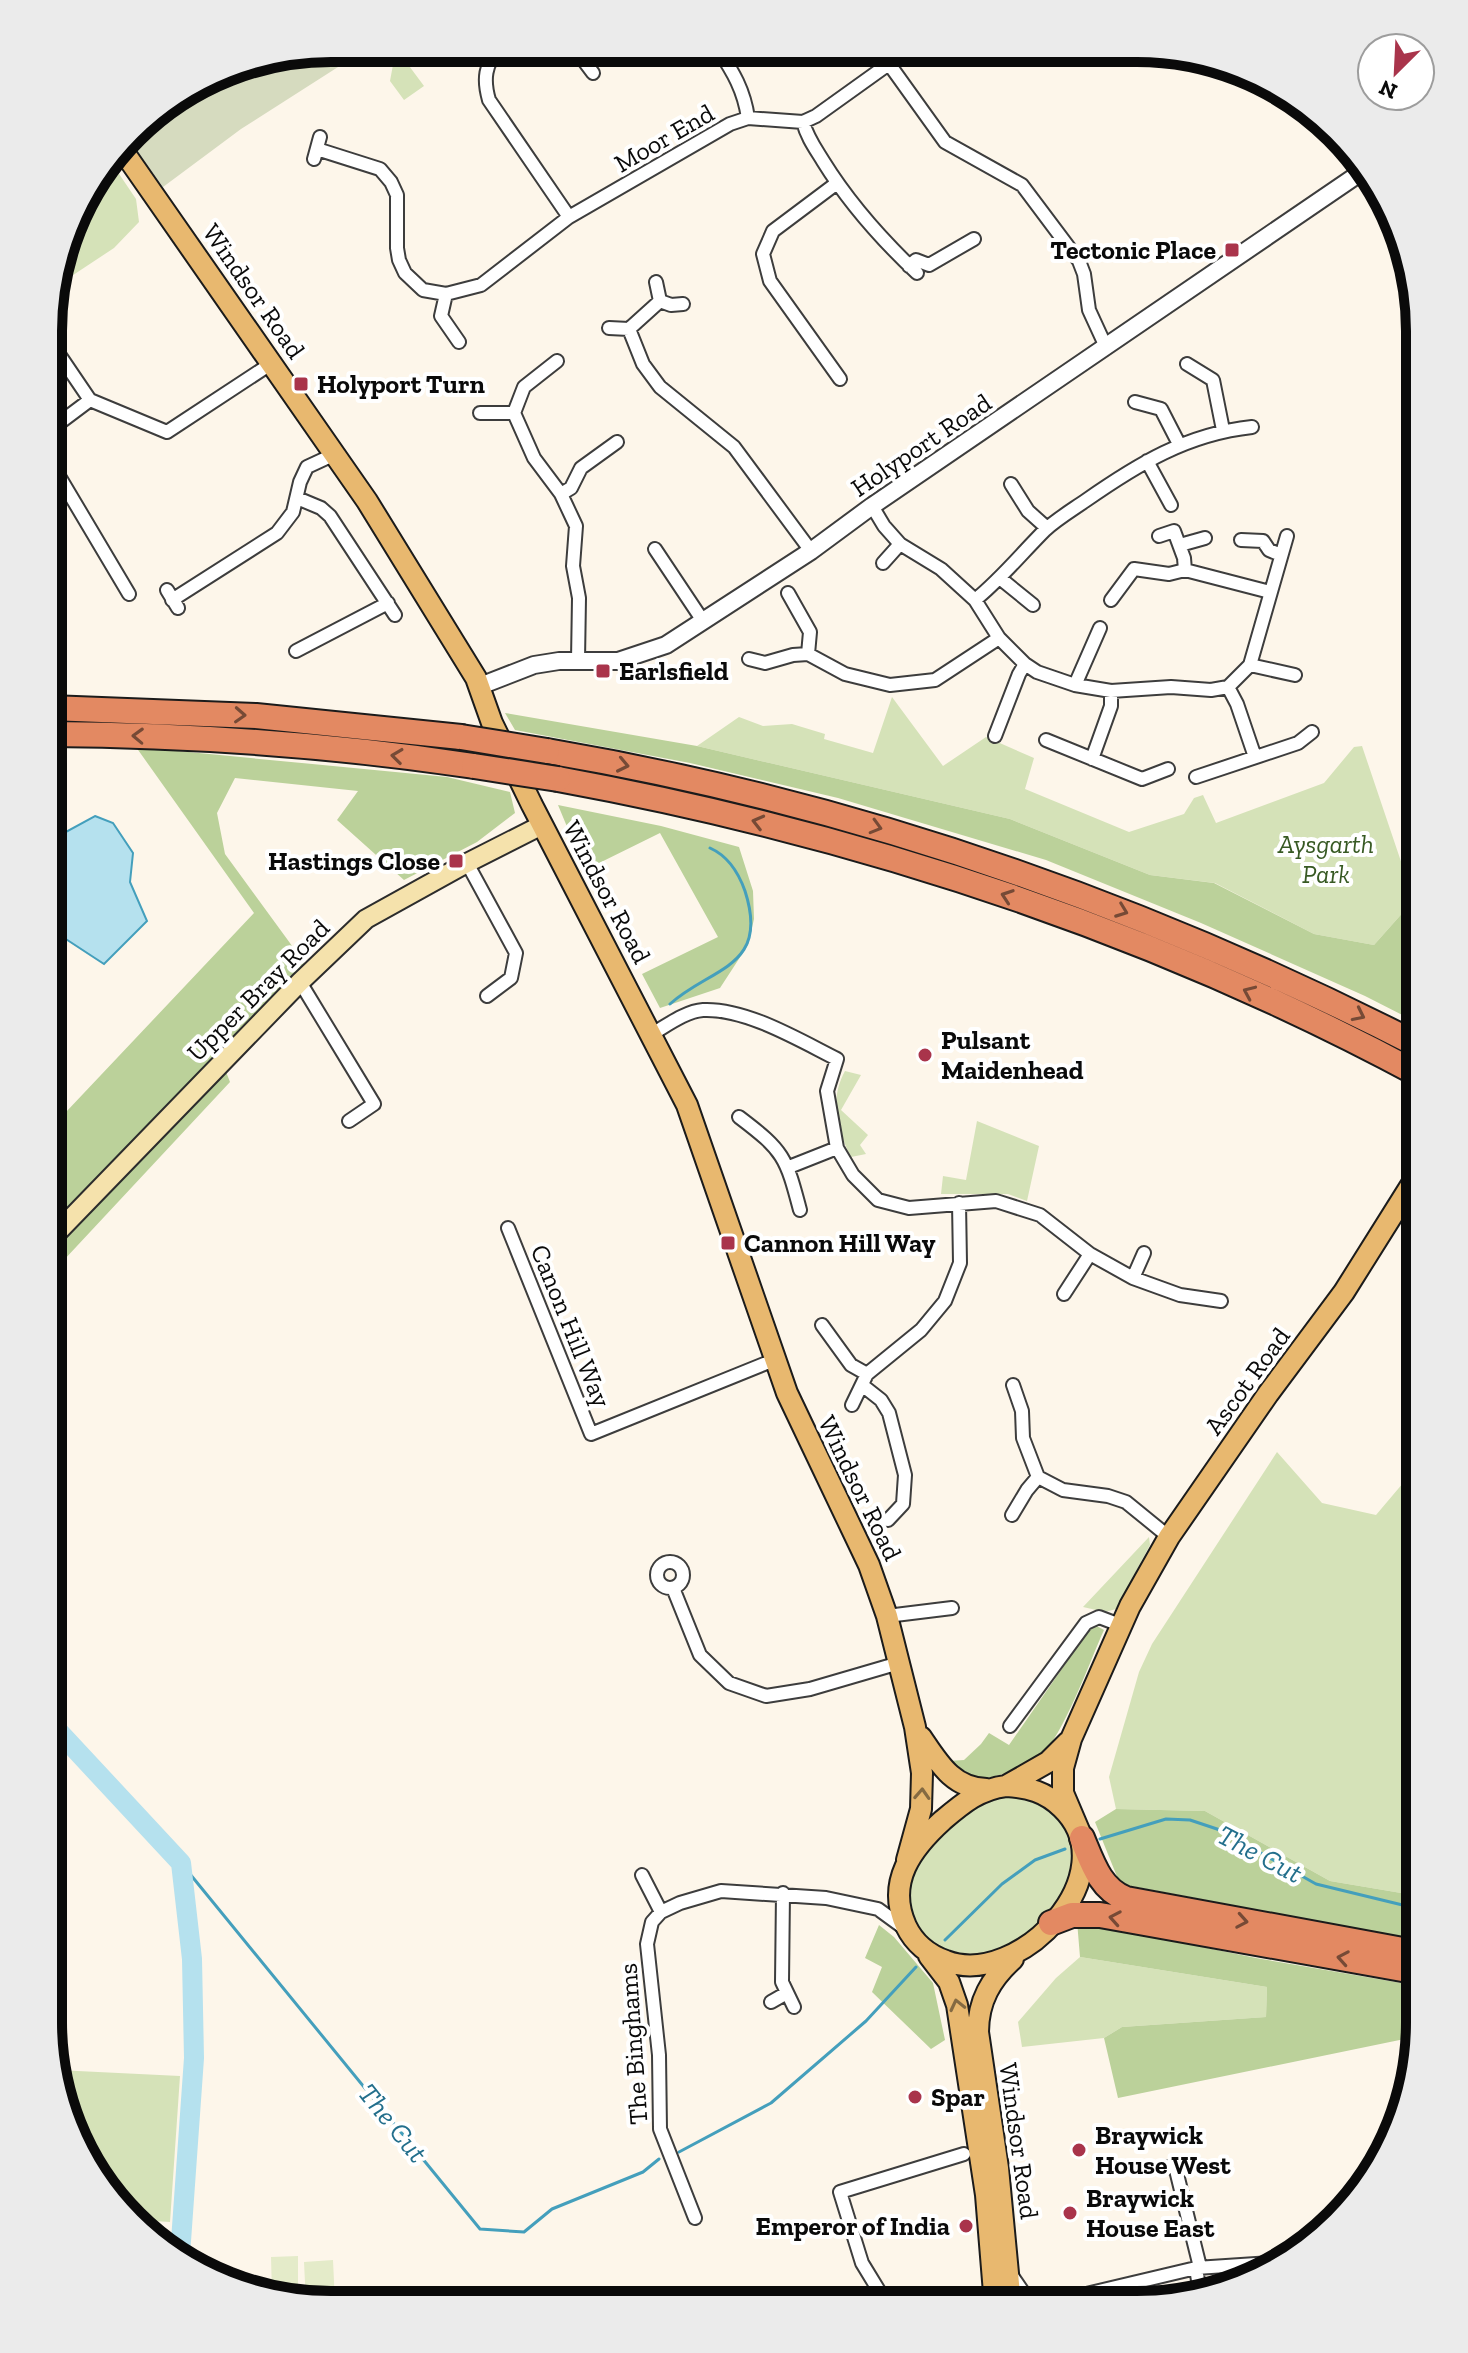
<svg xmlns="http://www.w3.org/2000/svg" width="1468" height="2353" viewBox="0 0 1468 2353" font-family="'Zilla Slab',serif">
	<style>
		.green { fill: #d5e2b8 }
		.forest { fill: #bbd19a }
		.cemetery { fill: #d6dbbf }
		.pitch { fill: #e4ebc9 }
		.water { fill: #b5e1ee; stroke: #449fbc; stroke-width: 2 }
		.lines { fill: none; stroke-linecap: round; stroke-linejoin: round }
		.stream { stroke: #449fbc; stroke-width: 3 }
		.river { stroke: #b5e1ee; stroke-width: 20 }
		.minor-casing { stroke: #3d3d3d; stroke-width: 16 }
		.tertiary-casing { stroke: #3d3d3d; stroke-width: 20 }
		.secondary-casing { stroke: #2c2c2c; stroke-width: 22 }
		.primary-casing { stroke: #1b1b1b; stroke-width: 24 }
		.motorway-casing { stroke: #1b1b1b; stroke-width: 28 }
		.minor { stroke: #fff; stroke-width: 12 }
		.tertiary { stroke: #fff; stroke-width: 16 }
		.secondary { stroke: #f5e2ac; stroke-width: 18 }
		.primary { stroke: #e8b86f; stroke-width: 20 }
		.motorway { stroke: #e38962; stroke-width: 24 }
		.motorway-bridge-casing { stroke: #1b1b1b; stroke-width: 28; stroke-linecap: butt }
		.motorway-bridge { stroke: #e38962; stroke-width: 24 }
		.oneway { stroke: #764a36 }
		.oneway2 { stroke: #846a42 }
		.poi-dot { fill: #a9344b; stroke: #fff; stroke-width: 3 }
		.labels { text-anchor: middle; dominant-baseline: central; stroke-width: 8; stroke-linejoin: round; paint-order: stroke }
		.street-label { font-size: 26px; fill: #0a0a0a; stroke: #fff }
		.poi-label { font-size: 26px; font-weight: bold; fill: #0a0a0a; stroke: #fff; text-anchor: start }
		.park-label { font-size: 26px; font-style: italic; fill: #375923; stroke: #fff }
		.water-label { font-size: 28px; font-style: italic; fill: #236f8c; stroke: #fff }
		.rim { fill: none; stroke: #0a0a0a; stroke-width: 10 }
	</style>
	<rect width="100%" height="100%" fill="#fdf6ea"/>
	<path class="green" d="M398,51L424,86L404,100L390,81L395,54Z
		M111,162L136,199L139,222L114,248L52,289L77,205Z
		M892,697L943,766L986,737L1034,758L1025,789L1129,832L1184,814L1194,798L1203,795L1216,823L1324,783L1354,747L1362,746L1414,900L1374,945L1314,934L1215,883L1150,875L1010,819L697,746L739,717L763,726L792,724L825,734L824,739L873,753Z
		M845,1071L861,1075L841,1110L868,1135L860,1145L866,1154L851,1157C837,1129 829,1100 845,1071Z
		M977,1121L1039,1146L1027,1201L1008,1194H941L943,1176L966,1180Z
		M1277,1452L1322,1503L1376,1515L1420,1463L1419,1896L1330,1881L1205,1811L1116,1809L1109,1777L1139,1672L1152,1644Z
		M1149,1537L1150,1545L1116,1609L1105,1612L1083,1607Z
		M996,1795L1036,1799L1064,1821L1077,1856L1065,1898L1020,1941L1008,1951L959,1958L929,1943L913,1923L908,1906L910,1873L928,1845L981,1800Z
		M1080,1957L1267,1987L1266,2017L1122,2027L1104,2038L1022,2047L1018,2022L1056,1978Z
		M57,2070L180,2076L170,2222L138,2220L69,2130Z"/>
	<path class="forest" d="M505,713L697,746L1010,819L1150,875L1214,883L1314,934L1374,945L1414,900L1420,916V1024L1365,996L1201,923L1046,860L838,798L690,763L515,730Z
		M136,747L447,777L510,792L515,813L477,842L404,880L337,820L358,791L235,778L217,813L225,854L306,965L219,1054L230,1082L63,1261L49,1252V1130L254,913Z
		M558,805L661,826L739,847L753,891L754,919L748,945L720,988L660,1008L642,974L718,937L660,833L585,870Z
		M1093,1624L1104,1630C1089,1663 1064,1735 1039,1758C1025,1770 998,1775 980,1780L948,1761L964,1760L981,1744L989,1733L1009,1745Z
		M1116,1809L1205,1811L1330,1881L1419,1896V1940L1120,1884L1095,1822Z
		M1077,1921L1256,1958L1419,1986V2036L1118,2098L1104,2038L1122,2027L1266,2017L1267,1987L1080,1957Z
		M879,1925L894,1937L933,1983L945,2040L931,2049L872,1992L882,1967L865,1958Z"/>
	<path class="cemetery" d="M331,48H341L349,60L241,129L163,187L128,139L150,115L223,69Z"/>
	<path class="pitch" d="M298,2256V2303L272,2294L271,2257Z
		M333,2260L335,2303H306L304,2262Z"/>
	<path class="water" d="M95,816L113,823L133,853L130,882L147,921L104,964L49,928L50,837L53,839Z"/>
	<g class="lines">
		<path class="stream" d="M670,1004C711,967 770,968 745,891C739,874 728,856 710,848
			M1100,1839L1166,1819L1190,1820L1220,1830L1316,1884L1419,1909
			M181,1863L480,2229L524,2232L552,2209L643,2172L659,2159
			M945,1940L1002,1884L1035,1860L1065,1849
			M679,2152L771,2103L866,2021L916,1967"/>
		<path class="river" d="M48,1720L181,1863L192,1959L194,2058L180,2255"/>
		<g class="minor-casing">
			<path id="minor" d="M499,48C485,65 483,79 489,100L569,217
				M575,49L593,73
				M718,49C733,72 744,90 748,118
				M879,50L945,142L1022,185L1079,261L1084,274L1089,310L1106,347
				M803,122C807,137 815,148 823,161C849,203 881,239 917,273
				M317,149L380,169L391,182L397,195V248L399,260L405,273L423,290L446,294L481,285L569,217L730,124L748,118L803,122L816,116L890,63
				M314,159L320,137
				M837,183L773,231L763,254L770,281L840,379
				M909,266L916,260L929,265L974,239
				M656,282L660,301L671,305L683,304
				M446,294L441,316L459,342
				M609,328L629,329L660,301
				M629,329L643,364L660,387L734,447L811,551
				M52,344L90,400
				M1187,364L1213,380L1223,430
				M1135,402L1161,409L1179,444
				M480,413H514L524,387L557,361
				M514,413L534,458L561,494L576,526L573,566L579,598L578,660
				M50,430L90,400L167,432L272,363
				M50,461L129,594
				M1147,461L1171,505
				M1011,484L1028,511L1047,528
				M561,494L571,488L581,468L617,442
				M297,498L321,508L330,516L395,615
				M872,506L884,526L900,544L941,569L975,600L999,638L1025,664L1037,672L1075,685L1111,691L1171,687L1211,690L1228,687L1250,665L1287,536
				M1159,536L1174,531L1184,558L1185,570
				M1241,540L1263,541L1269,550L1281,555
				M1180,545L1205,538
				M655,549L703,621
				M883,563L900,544
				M1001,579L1033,605
				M167,590L178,608
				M788,593L810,632L808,654
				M172,600L277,533L293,512L300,482L307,467L335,454
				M975,600C1001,579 1021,554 1045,530C1057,519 1072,510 1085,501C1138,464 1187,434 1252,427
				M1111,600L1134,569L1169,574L1185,570L1270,592
				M296,651L388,603
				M749,659L765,663L793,655L808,654L845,674L890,685L935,680L999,638
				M1250,665L1295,675
				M1075,685L1100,628
				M1228,687L1237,704L1255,757
				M995,736L1019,674L1025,664
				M1046,740L1142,779L1168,769
				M1092,759L1111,706V691
				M1196,777L1298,743L1312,732
				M467,863L516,953L511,978L487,996
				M300,982L374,1104L349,1121
				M652,1034C666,1026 686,1011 703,1010C746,1008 799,1040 837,1059L827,1091L837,1148L853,1175L878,1200L909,1208L996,1201L1040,1215L1090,1254L1133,1278L1180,1295L1221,1301
				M739,1117C784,1151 786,1157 800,1210
				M789,1167L837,1148
				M508,1228L591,1434L774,1360
				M1133,1278L1144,1253
				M1064,1294L1090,1254
				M822,1325L851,1365L867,1374
				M862,1385L881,1400L889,1413L905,1475L903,1504L888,1520
				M1013,1385L1022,1411L1023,1438L1038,1477L1063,1490L1108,1496L1126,1502L1169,1537
				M852,1405L867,1374L921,1330L945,1301L960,1263L959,1203
				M1012,1515L1027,1490L1038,1477
				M657 1575a13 13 0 1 1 26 0a13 13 0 1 1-26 0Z
				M673,1588L700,1655L729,1683L766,1696L810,1689L899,1663
				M887,1616L952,1608
				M1010,1726L1086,1623L1099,1617L1120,1625
				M642,1875L661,1912
				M783,1893L782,1982L794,2007
				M771,2002L785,1994
				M1175,2166L1200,2267
				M1164,2168L1194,2162
				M695,2218L660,2129L659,2055L647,1944L652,1922L661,1912L680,1903L721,1891L826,1898L878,1909L904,1928
				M1196,2268L1200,2293
				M1010,2273L1023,2292L1042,2303
				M887,2304L862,2263L840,2192L964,2154
				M1040,2305L1196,2268L1271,2263"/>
		</g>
		<g class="tertiary-casing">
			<path id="tertiary" d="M480,686L534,665L559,661H618L666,645L811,551L872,506L1360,173"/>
		</g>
		<g class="secondary-casing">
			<path id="secondary" d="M49,1241L300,982L366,919L467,863L542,825"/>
		</g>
		<g class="primary-casing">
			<path id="primary" d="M121,148L367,501L476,678L492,723L532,805L687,1105L787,1393L869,1565L887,1616L915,1727L922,1773L921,1809L907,1860
				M921,1737C938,1762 953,1789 987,1789
				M1006,1786C1028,1787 1046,1792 1062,1808C1129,1873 1019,1989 946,1961C929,1955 914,1943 906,1926C886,1882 912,1848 943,1820C963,1803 980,1789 1006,1786Z
				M1006,1786L1048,1762L1068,1742
				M1080,1833L1063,1793V1768L1071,1739L1130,1606L1169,1537L1268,1394L1344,1292L1420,1171
				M929,1956L949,1982L957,2005L986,2195L995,2305
				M1011,2305L998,2168L978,2032C978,2001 991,1979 1013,1959"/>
		</g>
		<g class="motorway-casing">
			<path id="motorway" d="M50,708L256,716L461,737
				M50,734C192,735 334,745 474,766
				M547,751C852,803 1145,905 1420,1046
				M558,779C858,834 1151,930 1420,1075
				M1082,1838C1092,1862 1100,1889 1126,1899L1419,1953
				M1051,1923L1072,1915H1100L1419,1972"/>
		</g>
		<use href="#minor" class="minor"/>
		<use href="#tertiary" class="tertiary"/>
		<use href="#secondary" class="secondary"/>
		<use href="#primary" class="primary"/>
		<use href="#motorway" class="motorway"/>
		<g class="motorway-bridge-casing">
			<path id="motorway-bridge" d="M461,737L547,751
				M474,766L558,779"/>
		</g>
		<use href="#motorway-bridge" class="motorway-bridge"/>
	</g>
	<defs><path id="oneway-chevron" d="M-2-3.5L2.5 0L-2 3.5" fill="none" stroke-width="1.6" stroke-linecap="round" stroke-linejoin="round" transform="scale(2)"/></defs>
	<g class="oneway">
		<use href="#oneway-chevron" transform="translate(240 715) rotate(3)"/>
		<use href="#oneway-chevron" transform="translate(138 736) rotate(-178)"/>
		<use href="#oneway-chevron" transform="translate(397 756) rotate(-173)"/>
		<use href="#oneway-chevron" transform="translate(623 765) rotate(12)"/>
		<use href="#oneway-chevron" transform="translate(758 822) rotate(-166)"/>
		<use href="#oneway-chevron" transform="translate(876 827) rotate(16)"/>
		<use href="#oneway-chevron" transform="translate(1007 896) rotate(-161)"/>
		<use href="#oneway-chevron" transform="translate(1122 911) rotate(21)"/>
		<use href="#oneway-chevron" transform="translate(1249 992) rotate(-156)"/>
		<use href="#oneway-chevron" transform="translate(1359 1015) rotate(26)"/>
		<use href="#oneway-chevron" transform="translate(1115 1918) rotate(-170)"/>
		<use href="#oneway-chevron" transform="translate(1242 1921) rotate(10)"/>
		<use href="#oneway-chevron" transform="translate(1343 1958) rotate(-170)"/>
	</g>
	<g class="oneway2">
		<use href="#oneway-chevron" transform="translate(922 1794) rotate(-87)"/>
		<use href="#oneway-chevron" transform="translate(957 2005) rotate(-103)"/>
	</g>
	<g class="poi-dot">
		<rect x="1224" y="242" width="16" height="16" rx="4"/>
		<rect x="293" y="376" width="16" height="16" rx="4"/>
		<rect x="595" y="663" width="16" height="16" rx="4"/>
		<rect x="448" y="853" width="16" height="16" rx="4"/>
		<circle cx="925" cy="1055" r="8"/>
		<rect x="720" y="1235" width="16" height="16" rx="4"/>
		<circle cx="915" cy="2097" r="8"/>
		<circle cx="1079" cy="2150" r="8"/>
		<circle cx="1070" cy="2213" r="8"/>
		<circle cx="966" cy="2226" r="8"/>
	</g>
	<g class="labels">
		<g class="street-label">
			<text transform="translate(664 138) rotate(-30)">Moor End</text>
			<text transform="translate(254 291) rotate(55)">Windsor Road</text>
			<text transform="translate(921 445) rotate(-34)">Holyport Road</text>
			<text transform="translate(607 892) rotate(62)">Windsor Road</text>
			<text transform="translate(258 990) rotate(-45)">Upper Bray Road</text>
			<text transform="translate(571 1326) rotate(68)">Canon Hill Way</text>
			<text transform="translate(1247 1381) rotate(-54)">Ascot Road</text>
			<text transform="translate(860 1488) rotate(64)">Windsor Road</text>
			<text transform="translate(633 2044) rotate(-94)">The Binghams</text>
			<text transform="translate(1019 2141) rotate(82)">Windsor Road</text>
		</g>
		<g class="poi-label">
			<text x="1216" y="250" text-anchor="end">Tectonic Place</text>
			<text x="317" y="384">Holyport Turn</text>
			<text x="619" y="671">Earlsfield</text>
			<text x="440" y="861" text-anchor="end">Hastings Close</text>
			<text x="941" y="1040">Pulsant<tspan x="941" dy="30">Maidenhead</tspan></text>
			<text x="744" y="1243">Cannon Hill Way</text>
			<text x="931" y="2097">Spar</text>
			<text x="1095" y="2135">Braywick<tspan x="1095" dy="30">House West</tspan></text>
			<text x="1086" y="2198">Braywick<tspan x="1086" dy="30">House East</tspan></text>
			<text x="950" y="2226" text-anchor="end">Emperor of India</text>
		</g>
		<g class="park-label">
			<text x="1326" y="844">Aysgarth<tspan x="1326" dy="30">Park</tspan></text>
		</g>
		<g class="water-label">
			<text transform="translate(1260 1854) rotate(28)">The Cut</text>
			<text transform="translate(393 2123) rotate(51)">The Cut</text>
		</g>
	</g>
	<path d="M0 0H1468V2353H0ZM331 62H1137A269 269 0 0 1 1406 331V2022A269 269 0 0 1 1137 2291H331A269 269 0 0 1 62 2022V331A269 269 0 0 1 331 62Z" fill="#ebebeb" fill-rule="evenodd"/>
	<path class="rim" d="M331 62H1137A269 269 0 0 1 1406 331V2022A269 269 0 0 1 1137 2291H331A269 269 0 0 1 62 2022V331A269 269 0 0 1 331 62Z"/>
	<g transform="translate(1396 72) rotate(204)"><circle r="38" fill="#ffffff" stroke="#9d9d9d" stroke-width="2"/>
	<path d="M0-6L14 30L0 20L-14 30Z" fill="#a9344b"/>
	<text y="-12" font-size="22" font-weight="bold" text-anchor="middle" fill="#0a0a0a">N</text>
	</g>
</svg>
